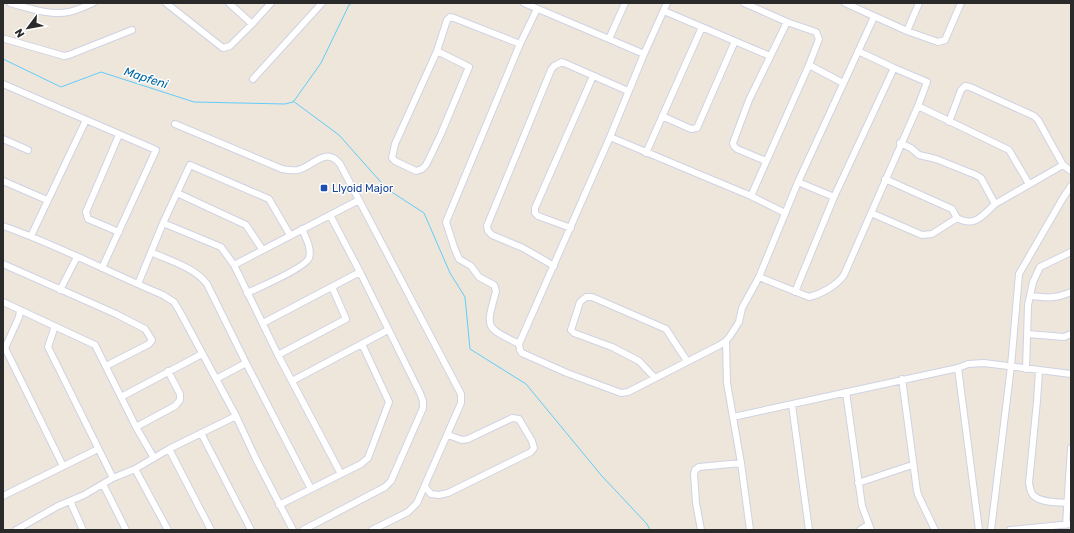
<svg xmlns="http://www.w3.org/2000/svg" width="1074" height="533" viewBox="0 0 1074 533" font-family="Rubik,sans-serif">
	<style>
		.lines { fill: none; stroke-linecap: round; stroke-linejoin: round }
		.stream { stroke: #60cdfc; stroke-width: 1 }
		.minor-casing { stroke: #cfd2e4; stroke-width: 8 }
		.minor { stroke: #fff; stroke-width: 6 }
		.transit-dot { fill: #1a4fb4; stroke: #fff; stroke-width: 1.5 }
		.labels { text-anchor: middle; dominant-baseline: central; stroke-width: 3; stroke-linejoin: round; paint-order: stroke }
		.transit-label { font-size: 11px; fill: #164399; stroke: #fff; text-anchor: start }
		.water-label { font-size: 12px; font-style: italic; fill: #0068a7; stroke: #fff }
	</style>
	<rect width="100%" height="100%" fill="#eee6da"/>
	<g class="lines">
		<path class="stream" d="M3,59L61,87L101,72L194,102L285,104L293,102
			M293,101L339,135L387,189L424,213L450,273L465,297L470,349L526,384L601,475L647,524L650,530
			M294,101L321,63L349,5L352,3"/>
		<g class="minor-casing">
			<path id="minor" d="M10,3C29,8 50,16 69,12C78,10 85,6 93,3
				M166,3L223,48L230,46L252,24
				M229,3L252,24L271,3
				M524,3L609,39
				M625,3L609,39L644,54L667,3
				M744,3L787,22
				M845,3L907,31L938,42L945,40L961,3
				M664,11L770,56
				M907,31L919,3
				M5,39L64,56L69,55L132,30
				M437,51L395,144L392,158L395,161L416,171L422,169L426,165L431,155L441,134L469,67L437,51L447,20L450,17L454,18L520,44
				M253,79L322,3
				M3,84L156,150L102,268
				M918,106L1009,150L1029,184
				M662,116L691,129L697,128L735,41
				M949,122L961,90L965,86L970,87L1034,116L1038,120L1063,165
				M175,124L282,169C287,170 292,171 298,170C314,166 325,146 340,164L461,394V403L417,503L408,512L372,530
				M610,137L644,54
				M3,139L28,150
				M900,143L911,148L919,155L936,159L976,175L981,178L995,204C983,215 975,228 957,218
				M646,153L702,27
				M766,161L737,149L734,146L733,143L749,100L787,22L816,32L819,39L809,65
				M3,181L47,200
				M798,182L834,197
				M177,193L246,225L262,249
				M751,196L809,65L843,83
				M995,204L1063,165L1071,171
				M785,213L751,196L610,137L519,344L520,350L522,353L567,373L621,393L628,392L720,345L726,341L730,336L739,322L742,308L759,277L798,182L874,17
				M871,213L922,235L932,234L957,218L952,209L885,179
				M163,223L221,247L234,265L278,355L341,474
				M3,226C58,245 110,273 163,295L174,302L180,312L236,416L256,459L293,530
				M571,228L538,216L535,213V208L593,76
				M119,232L88,219L86,212L119,135
				M31,236L86,120
				M151,252C170,261 194,267 207,284L246,363L311,489
				M1071,252L1040,267L1033,282L1030,296C1047,298 1055,299 1071,292
				M3,264L116,314L145,329L152,340L149,344L106,366
				M234,265L359,200
				M554,266L523,248L492,235L488,231L487,226L551,70L554,66L562,62L628,91
				M759,277L809,297C822,294 837,285 844,275L918,106L927,82L894,68L858,51
				M138,284L163,223L190,165L269,199L290,235
				M60,290L77,257
				M795,292L834,197L894,68
				M247,293C258,288 305,268 309,258C312,249 306,238 302,229
				M3,302L95,345L136,427L154,458
				M20,311L19,317L5,348L63,466
				M263,323L360,272
				M55,326L48,347L113,478
				M1028,334L1064,337L1071,334
				M726,341L727,383L741,463L750,530
				M519,344C484,326 486,329 496,291L494,285L479,277L471,266L459,259L454,247L446,222L520,44L537,9
				M278,355L346,319L332,287
				M958,368L979,530
				M1026,369L1028,305L1030,296
				M1039,371L1037,401L1029,483C1030,487 1030,492 1033,495C1040,503 1058,502 1068,503
				M655,378L639,361L612,347L574,333L571,330L580,302L586,297H592L666,329L687,361
				M216,379L246,363
				M902,379L917,491L919,497L935,530
				M292,381L388,330
				M846,392L862,506L871,530
				M121,397L202,354
				M792,405L809,530
				M733,417L958,368L968,364L984,363L1071,374
				M136,427L175,406L180,400V394L168,371
				M201,433L251,530
				M169,449L211,530
				M135,469L168,530
				M858,483L912,465
				M103,484L126,530
				M425,487L431,494L439,495L448,493L531,452L534,448L532,441L519,419L512,418L468,439L462,440L448,435
				M3,496L98,449
				M70,501L83,530
				M279,505L361,464L368,458L389,402L362,344
				M1066,525L1071,448
				M16,530L58,506L84,495L113,478L135,469L169,449L236,416
				M303,530L385,487L391,481L423,408V401L420,393L360,272L330,215
				M701,530L696,503L694,474L695,470L699,467L741,463
				M860,530L868,525
				M991,530L1011,366L1019,274L1063,198L1071,186
				M1010,530L1071,524"/>
		</g>
		<use href="#minor" class="minor"/>
	</g>
	<rect class="transit-dot" x="320" y="184" width="8" height="8" rx="2"/>
	<g class="labels">
		<g class="transit-label">
			<text x="332" y="188">Llyoid Major</text>
		</g>
		<g class="water-label">
			<text transform="translate(146 78) rotate(18)">Mapfeni</text>
		</g>
	</g>
	<rect width="1074" height="533" fill="none" stroke="#2a2a2a" stroke-width="8"/>
	<g transform="translate(28 28) rotate(238)" stroke="#ffffff" stroke-width="3" paint-order="stroke">
	<path d="M0-3L7 15L0 10L-7 15Z" fill="#2a2a2a"/>
	<text y="-6" font-size="11" font-weight="bold" text-anchor="middle" fill="#2a2a2a">N</text>
	</g>
</svg>
